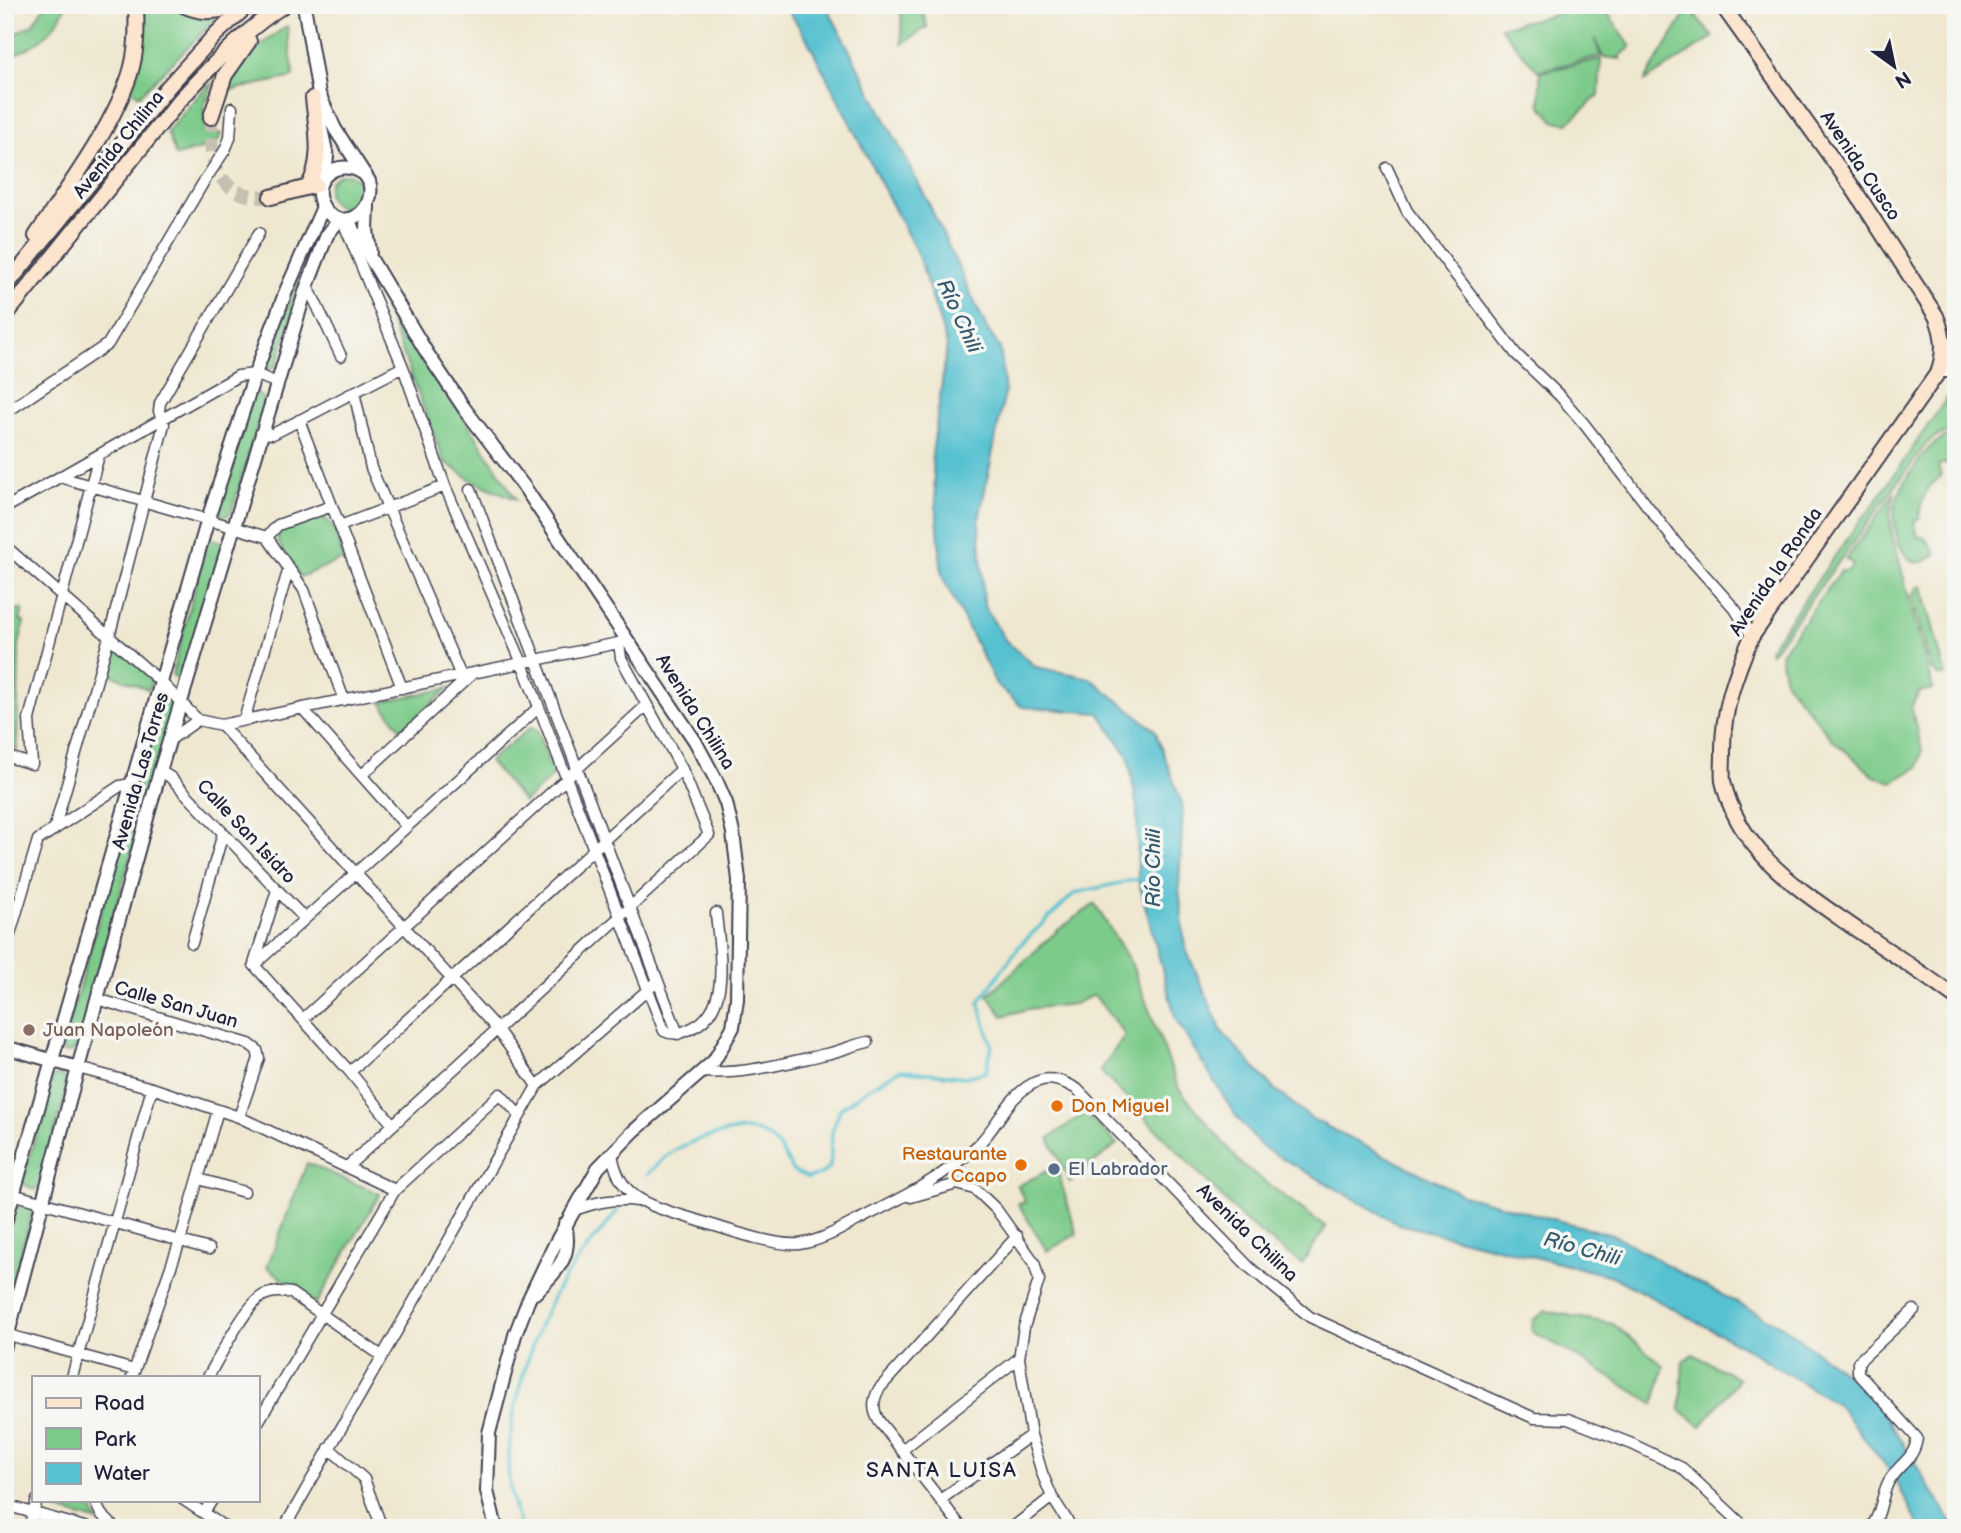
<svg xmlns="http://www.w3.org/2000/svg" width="1961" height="1533" viewBox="0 0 1961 1533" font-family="'Balsamiq Sans',sans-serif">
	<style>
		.green { fill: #7dcb8a; stroke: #507662; stroke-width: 2 }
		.water { fill: #56c1d0; stroke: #3c7286; stroke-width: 2 }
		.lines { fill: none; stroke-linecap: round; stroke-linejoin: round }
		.stream { stroke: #56c1d0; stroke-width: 3.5 }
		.secondary-tunnel { stroke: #c6c0b1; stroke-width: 14; stroke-dasharray: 14 7; stroke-linecap: butt }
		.minor-casing { stroke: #414051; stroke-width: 13 }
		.tertiary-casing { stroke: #414051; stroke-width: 16 }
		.secondary-casing { stroke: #414051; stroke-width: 18 }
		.minor { stroke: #fff; stroke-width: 10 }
		.tertiary { stroke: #fff; stroke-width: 12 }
		.secondary { stroke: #fce5cf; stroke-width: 14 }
		.education-dot { fill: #8d6e63; stroke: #f6f6f2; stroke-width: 2.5 }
		.food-dot { fill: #e8710a; stroke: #f6f6f2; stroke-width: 2.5 }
		.service-dot { fill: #5c6f8a; stroke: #f6f6f2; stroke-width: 2.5 }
		.labels { text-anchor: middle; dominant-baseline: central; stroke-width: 7; stroke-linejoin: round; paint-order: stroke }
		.street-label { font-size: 19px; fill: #22223b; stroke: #f6f6f2 }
		.education-label { font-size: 19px; fill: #785e54; stroke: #f6f6f2; text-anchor: start }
		.food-label { font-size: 19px; fill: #c56008; stroke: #f6f6f2; text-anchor: start }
		.service-label { font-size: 19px; fill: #4e5e75; stroke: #f6f6f2; text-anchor: start }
		.water-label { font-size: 21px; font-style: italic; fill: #345a6f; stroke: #f6f6f2 }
		.neighbourhood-label { font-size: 21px; letter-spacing: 2px; fill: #22223b; stroke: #f6f6f2 }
	</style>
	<rect width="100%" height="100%" fill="#f6f6f2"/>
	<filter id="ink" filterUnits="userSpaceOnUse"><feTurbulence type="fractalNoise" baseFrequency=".0143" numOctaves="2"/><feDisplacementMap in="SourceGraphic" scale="14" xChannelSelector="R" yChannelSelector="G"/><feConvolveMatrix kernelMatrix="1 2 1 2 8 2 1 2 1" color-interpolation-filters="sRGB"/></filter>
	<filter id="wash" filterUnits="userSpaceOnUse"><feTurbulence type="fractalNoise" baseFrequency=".00686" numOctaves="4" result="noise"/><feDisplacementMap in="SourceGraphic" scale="28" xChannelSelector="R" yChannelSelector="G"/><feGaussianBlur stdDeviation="1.57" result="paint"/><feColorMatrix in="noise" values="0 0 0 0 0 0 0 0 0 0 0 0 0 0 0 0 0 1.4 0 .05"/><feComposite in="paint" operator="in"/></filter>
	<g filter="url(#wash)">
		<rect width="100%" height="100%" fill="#efe7cf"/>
		<path class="green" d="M45,5H66C55,33 33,49 5,58V39L32,25Z
			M144,5H178L187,11L217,18L139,96L130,89L143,39Z
			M901,5H921L927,27L902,44Z
			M1579,5H1602L1631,47L1619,57L1620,59L1603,57L1594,38L1601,56L1538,71L1500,27L1580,9Z
			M1689,8L1713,37L1644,82Z
			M287,26L294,77L227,91C244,57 256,47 287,26Z
			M1601,59L1599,95L1568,123L1554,121L1540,104V72Z
			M213,83L204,107L205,131L222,134L215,145L176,156L167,132L204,89Z
			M328 191a17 17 0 1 1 34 0a17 17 0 1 1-34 0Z
			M314,242L277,365L268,370L264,366Z
			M372,273L516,499L473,481L444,461Z
			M254,392L265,399L232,511L228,515L221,516L216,508Z
			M1956,393V429L1937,436L1927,443L1771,653L1769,649L1864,515L1867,514L1947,398Z
			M1956,434V461L1938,465L1941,476C1926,487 1920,501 1919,519L1914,520L1918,537H1924L1936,553C1904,584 1891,529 1895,506C1899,489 1908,476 1918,462C1929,447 1937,438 1956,434Z
			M1895,492L1890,512L1892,533L1933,689L1919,692L1911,707L1922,751L1918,767L1892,782L1874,776L1832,739L1785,681L1780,654L1841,571H1848L1853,564L1846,559Z
			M322,517C336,522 339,546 344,559L300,577L278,542V536L284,530Z
			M208,538L225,543L184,676L177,679L172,674Z
			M1922,586L1946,676H1938L1931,669L1912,597L1917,588Z
			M5,608L23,610L20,620L24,622L19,645L17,750L5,747Z
			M115,644L153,678L149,690L105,672Z
			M449,688L401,730L381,702Z
			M164,696L175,699L77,1047L72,1052L64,1053L61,1049Z
			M530,728H534L537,731L554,775L524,802L489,761Z
			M1095,904L1132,965L1179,1089L1241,1164L1326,1227L1302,1264L1246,1222L1100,1071L1125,1035L1094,995L1074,1004L1027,1009L1003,1016L988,995L1058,930Z
			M59,1074L65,1078L68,1084L39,1187L34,1190L22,1183L52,1078Z
			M1085,1113L1117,1144L1070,1182L1049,1138Z
			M307,1163L380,1194L316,1304L267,1267Z
			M1056,1166L1077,1234L1047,1251L1018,1204L1025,1202L1018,1186Z
			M27,1205L33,1211L5,1308V1239L15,1207Z
			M1546,1311L1613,1324L1664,1366L1654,1404L1561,1347L1532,1332L1533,1320Z
			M1693,1354L1739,1379L1701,1426L1680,1410L1683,1361Z
			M41,1500H86L99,1522L40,1505Z"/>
		<path class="water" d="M785,5H826L928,202L987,329L1000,348L1005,392L979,519L984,606L1006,641L1036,667L1090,678L1155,730L1183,807L1179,887L1185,947L1222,1032L1273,1088L1312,1119L1463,1195L1616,1236L1699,1283L1784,1327L1872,1394L1955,1528H1920L1893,1475L1838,1405L1746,1348L1612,1276L1399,1224L1262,1147L1235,1115L1176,1020L1138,879L1137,807L1128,756L1099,713L1022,707L996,684L942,576L932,455L947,345L919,257L807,39Z"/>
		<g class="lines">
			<path class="stream" d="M648,1174C655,1167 663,1158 672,1152C691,1140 741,1124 761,1133C777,1140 786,1156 792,1170L808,1178L821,1174L830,1167L832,1132L840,1109L869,1088L900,1070L965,1077L986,1072L992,1046L979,1002L1021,944L1075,893L1138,879
				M520,1528C516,1513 511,1496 509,1481C504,1422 533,1326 565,1277C581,1254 601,1232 618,1210"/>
		</g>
	</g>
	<g filter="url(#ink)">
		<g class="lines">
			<path class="secondary-tunnel" d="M211,117C209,163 216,199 271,197"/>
			<g class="minor-casing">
				<path id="minor" d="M1387,168L1407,211L1516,354L1560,396L1585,425L1676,543L1735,609L1752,636
					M342,219L403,367L445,486L522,663L664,1031C674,1036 681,1033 690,1029C733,1011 719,950 716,913
					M306,289L311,293L341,356
					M354,392L371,468L461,676
					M5,413L108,344L203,183L225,150L230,138L232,108
					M299,420L402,688
					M261,433L273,434L403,367
					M60,477L267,537L304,590L344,700
					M471,489L678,1034
					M5,508L238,376L255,374L277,383
					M340,526L445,486
					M267,537L278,525L332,506
					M5,546L161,682L198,720L221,725L623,642
					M5,553L7,567L5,579
					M302,708L407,827
					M244,720L289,568
					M221,725L497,1029L537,1086
					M170,740L198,720
					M5,756L32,764L29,719L99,455
					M160,771L170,777L305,919
					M362,775L472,674
					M54,830L109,637L164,424L159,411L160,403L259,233
					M192,943L223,833
					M5,951L38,840L120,786L131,784
					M254,964L277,890
					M254,965L538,708
					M254,965L350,1072L393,1125
					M97,999L249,1044L257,1050L259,1058L239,1117
					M303,1019L647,705
					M78,1068L152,1088L239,1117L395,1190
					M350,1072L682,769
					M702,1072C744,1075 785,1063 826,1054C841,1051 853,1045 868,1042
					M612,1152C617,1194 643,1204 680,1215C708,1223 773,1247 799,1244C821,1241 839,1230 858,1220C900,1199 945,1177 979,1144C998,1125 1008,1097 1032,1084C1048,1075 1061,1080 1077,1089L1249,1267L1310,1317L1534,1418L1568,1419L1632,1444L1682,1468L1746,1528
					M347,1167L709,835L682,769L621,658L619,643
					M199,1179L244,1192
					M5,1192L209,1249
					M911,1197L957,1184L975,1189L996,1209L1034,1262L1039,1280L1024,1327L1019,1358L1031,1435L1042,1473L1052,1497L1072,1528
					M572,1211C595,1202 614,1198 638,1201
					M5,1334L134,1370
					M72,1377L152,1088
					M132,1377L180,1241L218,1110
					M208,1377C219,1358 246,1304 264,1295C273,1291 282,1292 291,1293L382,1356
					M257,1424L395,1190L500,1094L520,1116
					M329,1448L364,1479L382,1528
					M902,1450L1019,1358
					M94,1500L101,1514L115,1528
					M184,1500L226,1528
					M940,1500L1031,1435
					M5,1505L88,1528
					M204,1513L212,1500
					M29,1528L37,1500
					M284,1528L537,1086L658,981
					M962,1528L879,1421C872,1409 873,1400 879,1389L1017,1236
					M1012,1528L1052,1497
					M1871,1528C1882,1512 1880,1502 1887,1485C1895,1465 1914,1462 1917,1438L1858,1373V1362L1914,1310"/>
			</g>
			<g class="tertiary-casing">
				<path id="tertiary" d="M304,5L319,94L335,129L369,181C378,211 342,235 324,208C306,181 338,155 364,174
					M319,119L327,156L325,175
					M368,206L367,229L370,252
					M347,219L427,353L464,408L525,488L695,741L716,780L726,803L733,833L739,880L737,999L733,1027L714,1061L634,1131L598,1168L555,1244L528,1301L515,1335L489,1433L487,1491L496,1528
					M1943,340L1956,355
					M1939,371H1956
					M5,1047L78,1068
					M5,1223L208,519L255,374L286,291L323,207
					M535,1293C557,1270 573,1258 565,1224
					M5,1345L78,1068L160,771L306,289L327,235L340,219"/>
			</g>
			<g class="secondary-casing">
				<path id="secondary" d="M183,5C201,14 217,13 235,5
					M1722,5L1853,188L1936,316C1944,335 1945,351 1939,371L1752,636C1735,675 1722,711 1723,754C1723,763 1722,772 1723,781C1738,850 1796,887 1850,925C1886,949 1921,972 1956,998
					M211,117L225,75L249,41
					M308,187C324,159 316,128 313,98
					M271,197L316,185
					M36,236C67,188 112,129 130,74C137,52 137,29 136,5
					M5,287L168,87L216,34L248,5
					M5,316L179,101C211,66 245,30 284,5"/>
			</g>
			<use href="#minor" class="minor"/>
			<use href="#tertiary" class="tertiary"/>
			<use href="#secondary" class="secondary"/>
		</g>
	</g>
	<circle class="education-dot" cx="29" cy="1030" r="7"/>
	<g class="food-dot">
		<circle cx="1057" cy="1106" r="7"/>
		<circle cx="1021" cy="1165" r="7"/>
	</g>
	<circle class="service-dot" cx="1054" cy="1169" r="7"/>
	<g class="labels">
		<g class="street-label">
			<text transform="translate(119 145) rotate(-51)">Avenida Chilina</text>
			<text transform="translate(1860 166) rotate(56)">Avenida Cusco</text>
			<text transform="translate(1776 572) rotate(-56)">Avenida la Ronda</text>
			<text transform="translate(695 712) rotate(58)">Avenida Chilina</text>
			<text transform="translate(141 771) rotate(-74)">Avenida Las Torres</text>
			<text transform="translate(246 832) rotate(47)">Calle San Isidro</text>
			<text transform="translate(176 1005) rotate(16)">Calle San Juan</text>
			<text transform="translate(1247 1233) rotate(44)">Avenida Chilina</text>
		</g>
		<g class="education-label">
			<text x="43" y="1030">Juan Napoleón</text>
		</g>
		<g class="food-label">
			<text x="1071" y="1106">Don Miguel</text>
			<text x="1007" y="1154" text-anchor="end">Restaurante<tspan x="1007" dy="22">Ccapo</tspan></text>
		</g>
		<g class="service-label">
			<text x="1068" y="1169">El Labrador</text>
		</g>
		<g class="water-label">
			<text transform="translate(959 316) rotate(65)">Río Chili</text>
			<text transform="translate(1153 868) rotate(-90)">Río Chili</text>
			<text transform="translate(1582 1249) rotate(15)">Río Chili</text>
		</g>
		<g class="neighbourhood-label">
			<text x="942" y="1470">SANTA LUISA</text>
		</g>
	</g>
	<rect width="1961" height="1533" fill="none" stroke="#f6f6f2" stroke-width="28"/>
	<rect x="32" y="1376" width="228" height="126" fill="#f6f6f2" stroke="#a1a1a9" stroke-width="2"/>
	<rect x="46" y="1398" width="35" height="10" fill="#fce5cf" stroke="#a1a1a9" stroke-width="2"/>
	<text x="94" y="1410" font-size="21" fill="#22223b">Road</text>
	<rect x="46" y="1428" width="35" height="21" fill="#7dcb8a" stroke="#a1a1a9" stroke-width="2"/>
	<text x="94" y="1446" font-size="21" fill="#22223b">Park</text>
	<rect x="46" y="1463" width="35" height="21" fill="#56c1d0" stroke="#a1a1a9" stroke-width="2"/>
	<text x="94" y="1480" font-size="21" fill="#22223b">Water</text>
	<g transform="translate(1894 66) rotate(147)" stroke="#f6f6f2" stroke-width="5" paint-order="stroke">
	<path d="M0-5L12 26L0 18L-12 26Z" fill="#22223b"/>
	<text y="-10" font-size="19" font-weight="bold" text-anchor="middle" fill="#22223b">N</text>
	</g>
</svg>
